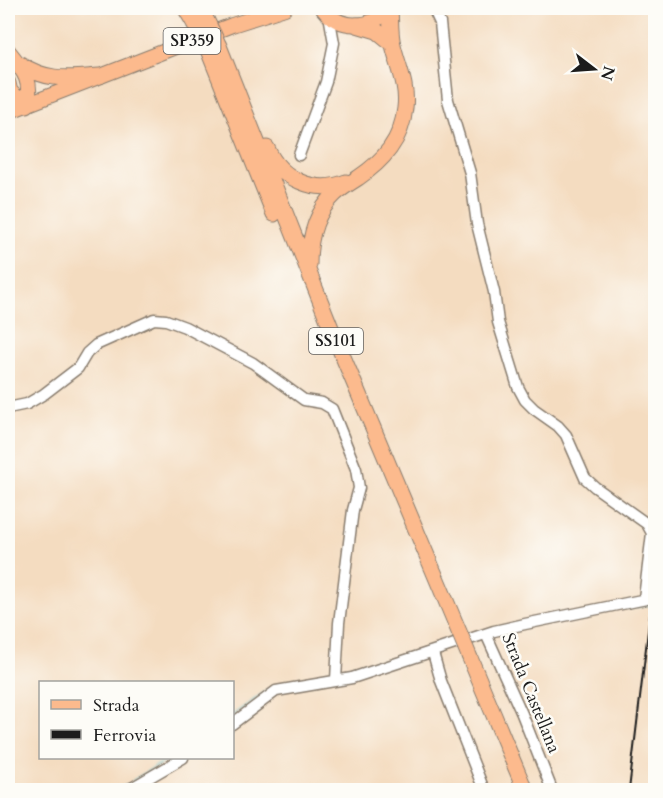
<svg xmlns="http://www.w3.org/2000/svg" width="663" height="798" viewBox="0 0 663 798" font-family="Cardo,serif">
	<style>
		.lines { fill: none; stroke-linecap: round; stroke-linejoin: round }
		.stream { stroke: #51becb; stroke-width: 2 }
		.minor-casing { stroke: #887c6e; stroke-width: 13 }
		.major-casing { stroke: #887c6e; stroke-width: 16 }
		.highway-casing { stroke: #887c6e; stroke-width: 17 }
		.minor { stroke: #fff; stroke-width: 10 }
		.major { stroke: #fcba8d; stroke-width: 14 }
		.highway { stroke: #fcba8d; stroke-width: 15 }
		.rail { stroke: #1c1c1c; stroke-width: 2 }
		.highway-bridge-casing { stroke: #887c6e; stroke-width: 17; stroke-linecap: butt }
		.highway-bridge { stroke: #fcba8d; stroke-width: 15 }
		.labels { text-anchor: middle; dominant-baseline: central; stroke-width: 5; stroke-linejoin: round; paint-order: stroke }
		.shield { fill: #fdfcf7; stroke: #605f5e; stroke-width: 1.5 }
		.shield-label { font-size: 16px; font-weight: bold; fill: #1c1c1c }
		.street-label { font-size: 18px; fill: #1c1c1c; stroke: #fdfcf7 }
	</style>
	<rect width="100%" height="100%" fill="#fdfcf7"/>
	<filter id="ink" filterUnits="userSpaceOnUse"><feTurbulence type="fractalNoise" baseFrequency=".0167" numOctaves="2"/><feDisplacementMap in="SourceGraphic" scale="12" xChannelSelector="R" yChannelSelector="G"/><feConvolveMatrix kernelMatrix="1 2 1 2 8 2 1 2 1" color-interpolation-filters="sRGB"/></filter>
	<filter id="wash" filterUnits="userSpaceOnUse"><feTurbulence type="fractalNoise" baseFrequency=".008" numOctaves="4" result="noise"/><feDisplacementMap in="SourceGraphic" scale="24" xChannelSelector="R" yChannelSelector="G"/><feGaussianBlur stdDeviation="1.35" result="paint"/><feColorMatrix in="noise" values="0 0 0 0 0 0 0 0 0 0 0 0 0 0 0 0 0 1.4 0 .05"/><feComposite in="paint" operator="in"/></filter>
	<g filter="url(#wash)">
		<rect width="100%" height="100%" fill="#f4dcc0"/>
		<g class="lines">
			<path class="stream" d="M629,608L656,603
				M339,675L354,672
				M280,685L333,676
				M232,716L269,690
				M133,781L170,758
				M118,790L126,786"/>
		</g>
	</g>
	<g filter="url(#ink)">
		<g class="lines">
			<g class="minor-casing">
				<path id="minor" d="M433,8L440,23L448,100L470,173L477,224L494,292L498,322L518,387L525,400L534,409L558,426L566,435L585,478L595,487L647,524L652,533L644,598
					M299,155L326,82L334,43L329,15
					M8,408L27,404L44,394L78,368L87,353L96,345L154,319L166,320L185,327L253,363L304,400L322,403L332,409L356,469L359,488L353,510L339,623L336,680
					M486,634L522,714L552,790
					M433,653L441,681L484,790
					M232,724L276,691L352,678L494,631L525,624L656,597
					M128,790L183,758"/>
			</g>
			<g class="major-casing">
				<path id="major" d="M322,8C340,31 372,29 391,8
					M8,112L232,25L285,8"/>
			</g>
			<g class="highway-casing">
				<path id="highway" d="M185,8L194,23
					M198,8L206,19
					M357,25L377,31L393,44
					M219,46L333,333L460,634
					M208,50L274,214
					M8,51C23,70 33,79 27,105L10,92L8,83
					M20,64C48,82 68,78 100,76
					M267,148C280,179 315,195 346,182
					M309,265C309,239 315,213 335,194C342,188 350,183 358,178C383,161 402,140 405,108C408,86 398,66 393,45C390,33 391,20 390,8
					M470,658L525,790"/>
			</g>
			<use href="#minor" class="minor"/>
			<use href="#major" class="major"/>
			<use href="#highway" class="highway"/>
			<path class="rail" d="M629,790L656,564"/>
			<g class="highway-bridge-casing">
				<path id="highway-bridge" d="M206,19L219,46
					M194,23L208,50
					M460,634L470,658"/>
			</g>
			<use href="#highway-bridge" class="highway-bridge"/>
		</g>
	</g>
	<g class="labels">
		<g class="shield">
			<rect x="163.5" y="28" width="57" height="26" rx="4.5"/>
			<rect x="309" y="328" width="54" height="26" rx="4.5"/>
		</g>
		<g class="shield-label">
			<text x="192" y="41">SP359</text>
			<text x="336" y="341">SS101</text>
		</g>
		<g class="street-label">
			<text transform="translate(531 693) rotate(68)">Strada Castellana</text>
		</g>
	</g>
	<rect width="663" height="798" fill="none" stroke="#fdfcf7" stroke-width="30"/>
	<rect x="39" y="681" width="195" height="78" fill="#fdfcf7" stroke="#a3a29f" stroke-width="1.5"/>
	<rect x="51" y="700" width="30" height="9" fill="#fcba8d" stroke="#a3a29f" stroke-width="1.5"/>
	<text x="93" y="711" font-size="18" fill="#1c1c1c">Strada</text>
	<rect x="51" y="730" width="30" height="9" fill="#1c1c1c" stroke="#a3a29f" stroke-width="1.5"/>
	<text x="93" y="741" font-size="18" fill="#1c1c1c">Ferrovia</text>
	<g transform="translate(594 69) rotate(107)" stroke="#fdfcf7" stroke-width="4.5" paint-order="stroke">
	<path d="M0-4.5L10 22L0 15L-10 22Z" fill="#1c1c1c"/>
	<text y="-9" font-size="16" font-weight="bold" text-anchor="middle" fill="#1c1c1c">N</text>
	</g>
</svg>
